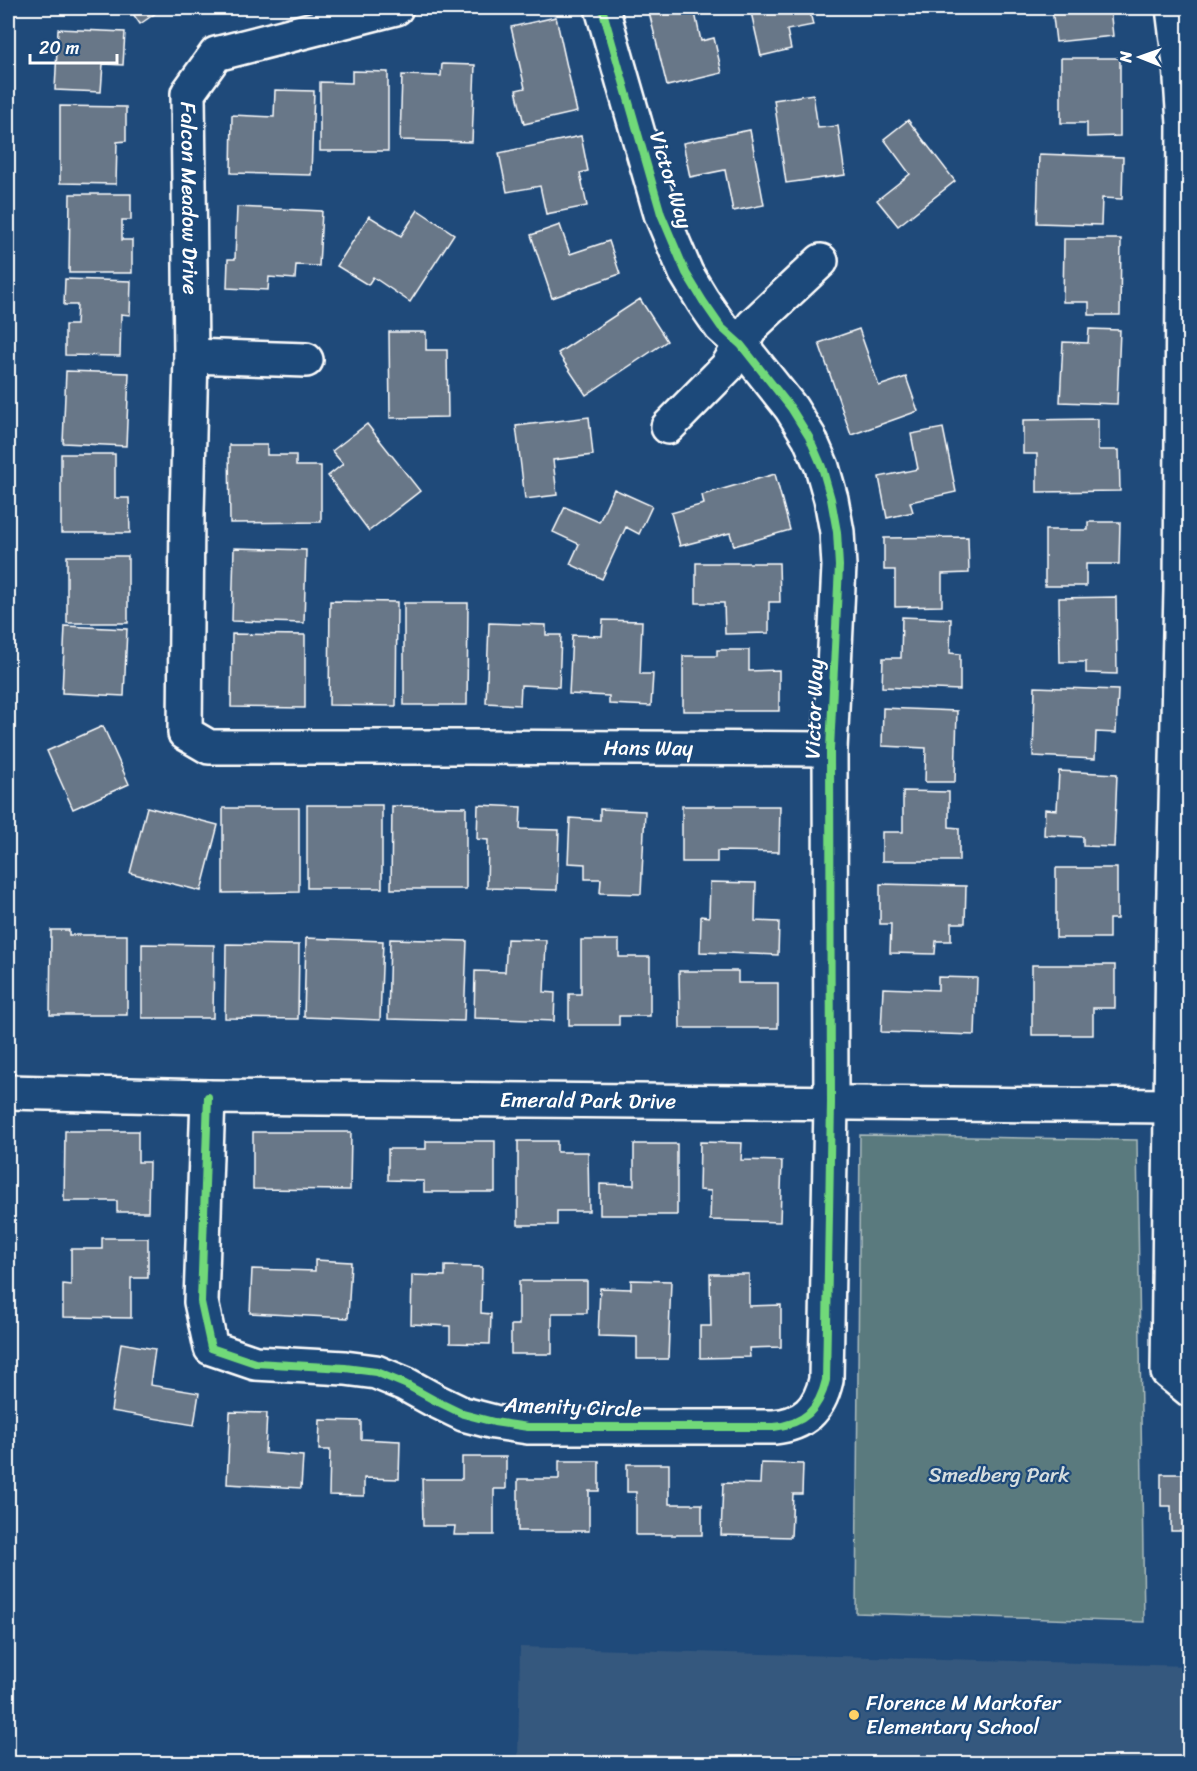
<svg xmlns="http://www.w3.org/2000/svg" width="1197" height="1771" viewBox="0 0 1197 1771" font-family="Sriracha,sans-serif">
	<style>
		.built { fill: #35587e }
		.green { fill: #5a7a7e; stroke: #acbcbe; stroke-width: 1.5 }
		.building { fill: #687788; stroke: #fff; stroke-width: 1.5 }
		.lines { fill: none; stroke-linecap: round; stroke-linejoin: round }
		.minor-casing { stroke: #fff; stroke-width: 38 }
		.minor { stroke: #1f4a7a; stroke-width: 33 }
		.cycleway-casing { stroke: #1f4a7a; stroke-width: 11 }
		.cycleway { stroke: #71d979; stroke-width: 8 }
		.poi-dot { fill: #ffd166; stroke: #1f4a7a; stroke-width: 2 }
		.labels { text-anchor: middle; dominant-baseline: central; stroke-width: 4.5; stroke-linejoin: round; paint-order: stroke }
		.street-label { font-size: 21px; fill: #fff; stroke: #1f4a7a }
		.park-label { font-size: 21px; fill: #d6dedf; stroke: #1f4a7a }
		.poi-label { font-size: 21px; fill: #fff; stroke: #1f4a7a; text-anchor: start }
	</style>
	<rect width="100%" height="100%" fill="#1f4a7a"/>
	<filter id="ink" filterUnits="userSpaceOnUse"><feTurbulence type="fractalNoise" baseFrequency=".0167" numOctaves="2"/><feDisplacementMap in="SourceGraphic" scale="12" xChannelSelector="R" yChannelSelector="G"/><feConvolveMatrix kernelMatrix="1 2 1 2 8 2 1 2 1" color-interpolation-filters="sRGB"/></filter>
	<g filter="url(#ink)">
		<path class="built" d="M520,1647L1189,1666V1763H518Z"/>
		<path class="green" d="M860,1135L1137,1140L1144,1622L856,1613Z"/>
		<path class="building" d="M129,8H163L140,24Z
			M648,8H694L701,41L714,38L722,73L667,86Z
			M750,8H809L813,25L787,30L791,49L761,56Z
			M1052,8H1110L1113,36L1056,42Z
			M556,17L577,112L524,124L516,90L525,88L511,27Z
			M58,29L125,32L123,65L103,64L101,92L55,90Z
			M1061,58H1120V136L1087,137V123H1061Z
			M442,64L475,65L472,142L400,140L402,75L441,76Z
			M352,71L388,72V151H320V82L352,83Z
			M275,90L314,91L311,175L231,173L232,115L274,117Z
			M813,94L818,128L838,126L845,175L786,183L774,100Z
			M60,106L126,107V141L117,142L116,184L60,183Z
			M908,120L955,181L898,226L877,200L910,174L884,139Z
			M750,130L764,205L733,211L725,170L690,177L683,143Z
			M581,136L588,171L580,173L587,206L546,214L540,186L507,192L499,153Z
			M1039,154L1123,157L1122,199L1102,198L1101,225L1037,223Z
			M70,194H131V220H122V240H132V273H69Z
			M237,207L322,211L319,266L296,265L295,279L269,277L268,290L227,288L228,259H235Z
			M418,210L454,234L410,302L373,277L368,285L337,266L369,216L401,236Z
			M560,225L570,254L609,241L620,274L552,298L531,235Z
			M1064,239H1121L1120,315H1089V302H1063Z
			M65,279L131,281L130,315L121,314L120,356L65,355V325H76L77,305H64Z
			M640,299L667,341L586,395L558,353Z
			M859,329L879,386L906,377L918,411L851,435L819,343Z
			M1089,329L1120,330L1117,404L1060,402L1063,342L1088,343Z
			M389,332H426V350H447L448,417L390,418Z
			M66,371L129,373L126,446L63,443Z
			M589,417L593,455L553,460L557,495L525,499L516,426Z
			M1098,419V450H1119L1120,491L1037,492V454H1023V420Z
			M367,424L420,491L369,531L328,476L343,464L332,451Z
			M943,428L956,492L910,502L913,512L887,518L879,477L918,469L911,434Z
			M229,445H267V455H296V466H321V522L230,523Z
			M61,454H115V498H129L130,533H61Z
			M775,474L790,530L734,546L730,533L680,546L671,513L704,504L702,495Z
			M614,489L652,506L639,534L626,527L602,579L570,564L579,544L553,532L565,507L599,522Z
			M1088,522H1120L1119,564H1086V586H1045V530H1088Z
			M968,537L969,573L942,574V606L895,607V570H884V538Z
			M234,548L306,550L304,623L232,621Z
			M67,556H128V623H67Z
			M696,563H779L780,602H769V633L725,634L724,603H696Z
			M1116,597L1117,674L1086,673V662H1060L1059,598Z
			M330,601L397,602L396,706L329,705Z
			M404,603H468L467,705H404Z
			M902,617L951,619L950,653L960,654V690L882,687L883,658H901Z
			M603,620L642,621L640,674H653L651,706L609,704V696L569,694L572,635L602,636Z
			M489,623L546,625V635H561L559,687L521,685L520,705L486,703Z
			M65,626L127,629L124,696L62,693Z
			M232,634L305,635V708L231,707Z
			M717,650H749V671L779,670V711H683V656H717Z
			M1035,687L1118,690L1116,733L1096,732L1095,759L1033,756Z
			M883,708L957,711L955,782H925L926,748L882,746Z
			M103,726L129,784L73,809L47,751Z
			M1059,771L1117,774L1114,847L1083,846V837L1044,835L1045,809L1057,810Z
			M903,791L949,792V827L959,828V861H882V832H903Z
			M307,805H382V888H307Z
			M478,805L521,807L520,829L559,830L557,890L487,888L488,840L477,839Z
			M392,806L466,807V889H391Z
			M682,806H780L779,852L717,851V862H682Z
			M147,807L218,825L201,891L130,873Z
			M223,808H299V892L223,893Z
			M600,809L645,811L641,894L600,893L601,879H585V864L568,863L570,818L600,820Z
			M1056,868H1117V919H1109V938H1056Z
			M710,882L756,883L755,921L779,922L778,955L700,952L701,916L709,917Z
			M880,884L966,886L965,923H951V941H936L935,954L890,953L891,924H880Z
			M51,930H69V935H127V1015H50Z
			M306,938L383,941L380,1020L304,1017Z
			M390,939L467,941L464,1021L388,1019Z
			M507,939L546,940L544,992L555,993L554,1021L474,1018L475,971L505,972Z
			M581,940H619V957H650V1016H619V1025H569V994H581Z
			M142,944L214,945L213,1018H142Z
			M226,944L299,945L298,1019L225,1018Z
			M1032,965H1115V1008H1093V1035H1032Z
			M679,971H738V983H778V1028H680Z
			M938,977L977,978L975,1035L881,1032L883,988L938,990Z
			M65,1131H138V1162H149L148,1212H117V1201H64Z
			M253,1132H351L350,1190L253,1189Z
			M426,1141H495V1192H424V1181L388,1180V1149H426Z
			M518,1141H557V1152H588L589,1211H557V1225H518Z
			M700,1142L742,1143L741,1160L782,1161L780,1222L710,1220L711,1191L699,1190Z
			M634,1144H677V1215H600V1184L634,1185Z
			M102,1238H148V1278H131V1318L63,1317V1284L71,1285V1249H102Z
			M315,1260L351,1262L348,1318L250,1313L252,1269L315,1271Z
			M445,1266L482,1267L481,1313L491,1314L490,1344L450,1343V1326L411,1324L412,1275L445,1276Z
			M710,1274H749V1306L781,1305V1347L749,1348L750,1357L700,1358V1326H711Z
			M631,1280L671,1281L668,1359H637V1337L598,1336L600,1288L631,1289Z
			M519,1281H587V1313H552V1354H511V1325H519Z
			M121,1343L155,1349L150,1385L199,1393L194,1425L111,1411Z
			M230,1412L267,1413L265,1453L303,1456L301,1488L227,1484Z
			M320,1420L361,1421V1439L400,1441L399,1479L364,1478V1496L329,1495L330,1450H319Z
			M462,1457H506V1489H494V1535H454L455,1526H423L422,1479H462Z
			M559,1461H599V1491H589V1531H518V1479H559Z
			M761,1463L803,1464L802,1494H793L791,1537L721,1535L723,1483L760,1484Z
			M627,1464H669V1504H702V1535H636V1492H627Z
			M1161,1474H1190V1531H1171V1506H1161Z"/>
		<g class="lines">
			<g class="minor-casing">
				<g id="minor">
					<path id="s1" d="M396,8L216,54L188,93L191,356L187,513L185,733L209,747H468L830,749"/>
					<path d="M1173,8L1180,64L1184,124L1181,589L1173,935L1168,1372L1190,1390"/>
					<path d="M191,356L306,360"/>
					<path d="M668,427L727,367L753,325L821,261"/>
					<path id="s2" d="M8,1092L208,1097L1170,1106"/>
					<path d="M208,1097L201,1302L211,1348L255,1363L345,1368L376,1372L405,1384L434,1400L463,1414L494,1422L528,1427H774C804,1424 819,1410 826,1380L831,1103L830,749L839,566L837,532L831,499L822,467L809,437L791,408L741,345L721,327L703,301L686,273L661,214L602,8"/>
				</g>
			</g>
			<use href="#minor" class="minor"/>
			<g class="cycleway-casing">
				<path id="cycleway" d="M208,1097L201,1302L211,1348L255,1363L345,1368L376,1372L405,1384L434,1400L463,1414L494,1422L528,1427H774C804,1424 819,1410 826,1380L831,1103L830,749L839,566L837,532L831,499L822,467L809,437L791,408L741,345L721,327L703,301L686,273L661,214L602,8"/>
			</g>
			<use href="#cycleway" class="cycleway"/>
		</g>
	</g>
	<circle class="poi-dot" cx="854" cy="1715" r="6"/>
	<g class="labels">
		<g class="street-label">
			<text transform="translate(671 180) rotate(73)">Victor Way</text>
			<text stroke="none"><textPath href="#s1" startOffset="339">Falcon Meadow Drive</textPath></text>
			<text transform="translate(814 709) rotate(-88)">Victor Way</text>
			<text stroke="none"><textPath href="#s1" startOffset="1341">Hans Way</textPath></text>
			<text stroke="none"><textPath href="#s2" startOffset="580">Emerald Park Drive</textPath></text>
			<text transform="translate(573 1407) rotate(2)">Amenity Circle</text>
		</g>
		<g class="park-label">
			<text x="999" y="1475">Smedberg Park</text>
		</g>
		<g class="poi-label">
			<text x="866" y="1703">Florence M Markofer<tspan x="866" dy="24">Elementary School</tspan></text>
		</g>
	</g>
	<rect width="1197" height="1771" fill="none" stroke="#1f4a7a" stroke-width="30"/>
	<rect x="15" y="15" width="1167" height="1741" fill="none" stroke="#fff" stroke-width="2" filter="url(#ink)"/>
	<g transform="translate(1140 57) rotate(271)" stroke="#1f4a7a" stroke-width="4.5" paint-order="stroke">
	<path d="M0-4.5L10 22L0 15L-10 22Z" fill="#ffffff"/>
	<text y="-9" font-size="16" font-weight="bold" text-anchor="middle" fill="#ffffff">N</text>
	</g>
	<path d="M30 54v9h87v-9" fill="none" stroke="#ffffff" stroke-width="3"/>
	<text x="39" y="54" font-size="18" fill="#ffffff" stroke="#1f4a7a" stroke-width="4.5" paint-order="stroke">20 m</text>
</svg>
